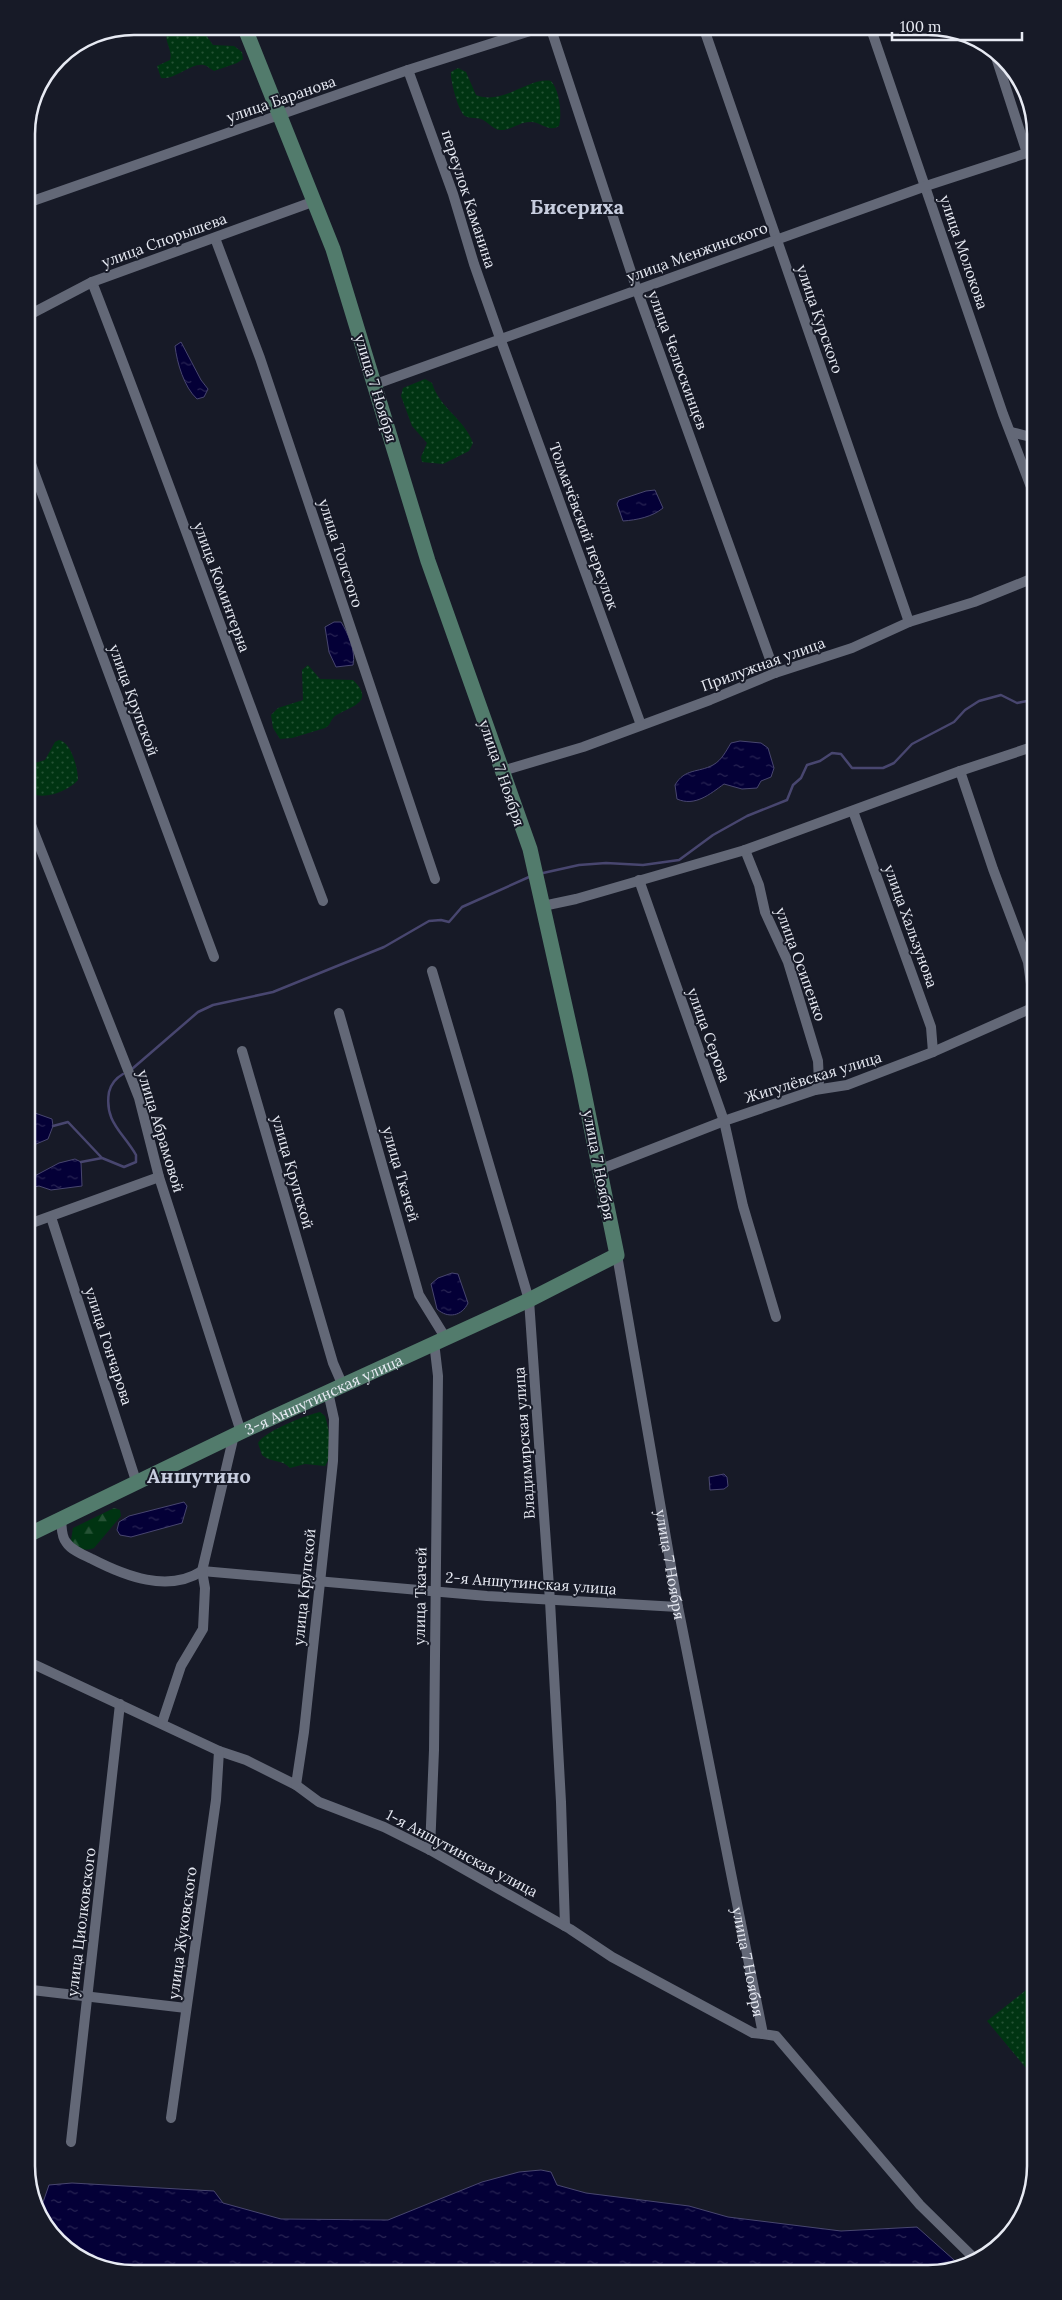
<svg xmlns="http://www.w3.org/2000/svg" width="1062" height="2300" viewBox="0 0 1062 2300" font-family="Lora,serif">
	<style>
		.grass { fill: url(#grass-dots) }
		.forest { fill: url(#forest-firs) }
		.water { fill: url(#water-ripples); stroke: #48466f }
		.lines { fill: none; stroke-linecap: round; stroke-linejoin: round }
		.stream { stroke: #48466f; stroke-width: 2.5 }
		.street { stroke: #636877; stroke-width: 10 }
		.secondary { stroke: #527b6c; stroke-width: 15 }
		.labels { text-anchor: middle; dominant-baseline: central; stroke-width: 4; stroke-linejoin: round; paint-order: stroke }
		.street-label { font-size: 15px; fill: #e7eaf3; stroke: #171a27 }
		.district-label { font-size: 20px; font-weight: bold; fill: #c7cdde; stroke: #171a27 }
		.rim { fill: none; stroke: #e7eaf3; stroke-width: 2.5 }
	</style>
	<defs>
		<pattern id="grass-dots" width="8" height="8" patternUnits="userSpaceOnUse" patternTransform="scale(1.25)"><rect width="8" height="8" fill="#003412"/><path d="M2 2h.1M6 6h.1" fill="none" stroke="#255235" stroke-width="1.8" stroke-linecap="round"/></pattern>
		<pattern id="forest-firs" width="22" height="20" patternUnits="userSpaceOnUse" patternTransform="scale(1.25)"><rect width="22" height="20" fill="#003412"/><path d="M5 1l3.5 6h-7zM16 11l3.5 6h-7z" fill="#255235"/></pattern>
		<pattern id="water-ripples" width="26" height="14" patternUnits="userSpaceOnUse" patternTransform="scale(1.25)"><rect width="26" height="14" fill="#040037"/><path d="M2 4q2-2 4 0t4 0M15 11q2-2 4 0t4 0" fill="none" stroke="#292554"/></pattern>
	</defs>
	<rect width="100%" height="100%" fill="#171a27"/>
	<path class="grass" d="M188,26L201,28L213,45L234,46L242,52L243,59L237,63L214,71C210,69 208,66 204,65C192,62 175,80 161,78L157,66L170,60C173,50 164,42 167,32Z
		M458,68L466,72L476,95C504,106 528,77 551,81C560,91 562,114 559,126C548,133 541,121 530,122C519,122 510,131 500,130C493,129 489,123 483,120C478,117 470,119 465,116C458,111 450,79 451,72Z
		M425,379L432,383C440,409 464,418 473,443L469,451L443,464L422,462L421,457L427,443L412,426L401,396L403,388Z
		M308,665L320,679L353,680C377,703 348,707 335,716C330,720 331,725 325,728L292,738L280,739L273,728L271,715L278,708L303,700L302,670Z
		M59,740C71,742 78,768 78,780C69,790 50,798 36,795L28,783V765L45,760L55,742Z
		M320,1412L325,1416C329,1429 334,1454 325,1466L305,1464L290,1468C282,1459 271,1463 262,1455L258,1443C265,1431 306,1415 320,1412Z
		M1035,1983L1036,2080L987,2021Z"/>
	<path class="forest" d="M114,1508L120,1510L121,1516L94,1548C84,1552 76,1548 71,1540L73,1528Z"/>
	<path class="water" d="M181,342L201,380L208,389L204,397L197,399C184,387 177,363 175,346Z
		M655,490L663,508C652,517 637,520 623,521L617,504L619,500L646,491Z
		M334,622H341C348,633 356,651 353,665L336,667L329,652L325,627Z
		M740,741L761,743L768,748L774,768L771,777L761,781L757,788L742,789L724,784C710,794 695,807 677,799L675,785C685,768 698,773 713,765C722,760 726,751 731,743Z
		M35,1113L52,1119L53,1126L48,1139L29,1147V1116Z
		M75,1159L81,1162L82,1186L51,1190L39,1186L29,1188V1179L59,1163Z
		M452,1273L458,1274L468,1303C462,1316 448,1319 437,1309L431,1284L438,1278Z
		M724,1474L727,1477L728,1486L724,1489L710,1490L709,1477Z
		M184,1502L187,1506L182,1523L131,1537L120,1535L117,1530L119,1522L129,1516Z
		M541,2170L551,2172L557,2185L586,2193L689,2206L728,2217L841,2231L917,2227L963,2268L127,2273L69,2252L40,2211L49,2185L72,2183L214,2191L223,2203L281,2219L388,2220L482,2182L519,2172Z"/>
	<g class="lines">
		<path class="stream" d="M543,873L579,865L606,863L643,865L679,860L713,835L747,816L787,800L793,785L801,778L807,765L820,761L832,753L841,754L852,768H883L894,763L912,744L954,722L965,710L979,701L1001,695L1017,703L1032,700
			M132,1069L198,1012L213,1005L273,992L384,947L429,921L441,920L449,922L462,907L529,877
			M53,1126L68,1122L102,1158
			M81,1162L102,1158L124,1167L136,1162V1155C123,1132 104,1122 109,1092C111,1084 116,1078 123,1074"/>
		<g class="street">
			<path d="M550,26L637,290L775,673"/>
			<path d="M703,26L909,622"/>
			<path d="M870,26L1003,414L1031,487"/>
			<path d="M993,48L1027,153"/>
			<path d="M408,70L453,194L474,264L500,338L641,725"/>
			<path d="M27,203L408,70L546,26"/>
			<path d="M215,238L260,358L435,879"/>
			<path d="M92,282C172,488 245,695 323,901"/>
			<path d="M27,316L92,282L315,201"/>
			<path d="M376,384L926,186L1030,152"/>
			<path d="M1011,432L1031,437"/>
			<path d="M27,453L214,957"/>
			<path d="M502,771L583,747L710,700L775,673L852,648L909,622L974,602L1031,579"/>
			<path d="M960,771L993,869L1028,962L1032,991"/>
			<path d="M853,811L931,1027L933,1052"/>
			<path d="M28,817L139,1098L159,1177L241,1432"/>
			<path d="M745,850L759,885L765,912L788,962L818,1061L819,1082L815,1090"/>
			<path d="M639,880L724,1121L743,1206L776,1317"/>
			<path d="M543,906L576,899L745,850L960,771L1032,747"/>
			<path d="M432,971L529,1300L550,1601L561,1802L565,1926"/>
			<path d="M339,1013L419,1295L445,1337"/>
			<path d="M242,1051L333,1363L343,1386"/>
			<path d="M601,1169L724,1121L815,1090L847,1085L933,1052L1032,1008"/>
			<path d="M51,1217L137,1484"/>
			<path d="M29,1224L159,1177"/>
			<path id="s1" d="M617,1255L678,1607L763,2034L776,2036L920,2205L975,2259"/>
			<path d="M61,1520C62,1527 61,1536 66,1542C71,1550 83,1555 92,1559C125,1576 168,1593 202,1571L487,1596L678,1607"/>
			<path d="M31,1663L219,1751L246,1760L296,1785L319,1802L384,1827L430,1850L570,1929L612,1957L753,2033L763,2034"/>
			<path d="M162,1723L181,1666L203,1629L205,1588L202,1571L234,1435"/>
			<path d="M296,1785L304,1732L333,1461L334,1419L328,1392"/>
			<path d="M430,1850L434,1750L438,1376L434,1342"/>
			<path d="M32,1990L186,2008"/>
			<path d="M171,2118L216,1800L219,1751"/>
			<path d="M71,2142L120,1704"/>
		</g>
		<path class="secondary" id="s2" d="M30,1534L241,1432L529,1300L617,1255L580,1073L530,849L428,561L333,249L244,26"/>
	</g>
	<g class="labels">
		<g class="street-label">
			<text transform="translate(281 99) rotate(-19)">улица Баранова</text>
			<text transform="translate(469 199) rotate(72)">переулок Каманина</text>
			<text transform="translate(164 240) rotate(-20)">улица Спорышева</text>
			<text transform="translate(697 252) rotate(-20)">улица Менжинского</text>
			<text transform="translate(964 252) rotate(71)">улица Молокова</text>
			<text transform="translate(820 319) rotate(71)">улица Курского</text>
			<text transform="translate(678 360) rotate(70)">улица Челюскинцев</text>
			<text transform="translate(376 388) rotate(73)">улица 7 Ноября</text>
			<text transform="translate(584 526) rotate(70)">Толмачёвский переулок</text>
			<text transform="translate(341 553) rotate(72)">улица Толстого</text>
			<text transform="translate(222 587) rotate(70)">улица Коминтерна</text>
			<text transform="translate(763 664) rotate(-20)">Прилужная улица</text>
			<text transform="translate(134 700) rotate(70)">улица Крупской</text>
			<text transform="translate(502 773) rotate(71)">улица 7 Ноября</text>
			<text transform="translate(911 926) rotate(70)">улица Хальзунова</text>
			<text transform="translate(801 964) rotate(70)">улица Осипенко</text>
			<text transform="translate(709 1035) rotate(70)">улица Серова</text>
			<text transform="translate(813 1077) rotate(-17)">Жигулёвская улица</text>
			<text transform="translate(161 1131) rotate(73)">улица Абрамовой</text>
			<text transform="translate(599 1165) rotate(79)">улица 7 Ноября</text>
			<text transform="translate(293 1172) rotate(74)">улица Крупской</text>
			<text transform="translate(401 1174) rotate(74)">улица Ткачей</text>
			<text transform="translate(109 1346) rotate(72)">улица Гончарова</text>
			<text stroke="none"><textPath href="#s2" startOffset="325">3-я Аншутинская улица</textPath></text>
			<text transform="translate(524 1443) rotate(-94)">Владимирская улица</text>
			<text stroke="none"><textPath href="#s1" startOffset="314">улица 7 Ноября</textPath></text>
			<text transform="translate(531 1583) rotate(4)">2-я Аншутинская улица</text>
			<text transform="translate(304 1587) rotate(-84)">улица Крупской</text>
			<text transform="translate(420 1596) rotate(-89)">улица Ткачей</text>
			<text transform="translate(462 1853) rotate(28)">1-я Аншутинская улица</text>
			<text transform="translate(81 1922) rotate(-83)">улица Циолковского</text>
			<text transform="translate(182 1933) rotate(-82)">улица Жуковского</text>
			<text stroke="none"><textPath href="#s1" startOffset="719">улица 7 Ноября</textPath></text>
		</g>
		<g class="district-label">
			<text x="577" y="206">Бисериха</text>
			<text x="199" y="1475">Аншутино</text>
		</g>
	</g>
	<path d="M0 0H1062V2300H0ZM134 35H928A99 99 0 0 1 1027 134V2166A99 99 0 0 1 928 2265H134A99 99 0 0 1 35 2166V134A99 99 0 0 1 134 35Z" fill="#171a27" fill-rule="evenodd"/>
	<path class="rim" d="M134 35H928A99 99 0 0 1 1027 134V2166A99 99 0 0 1 928 2265H134A99 99 0 0 1 35 2166V134A99 99 0 0 1 134 35Z"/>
	<path d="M892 32v8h130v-8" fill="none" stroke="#e7eaf3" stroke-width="2.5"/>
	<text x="900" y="32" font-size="15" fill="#e7eaf3" stroke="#171a27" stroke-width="4" paint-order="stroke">100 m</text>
</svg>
